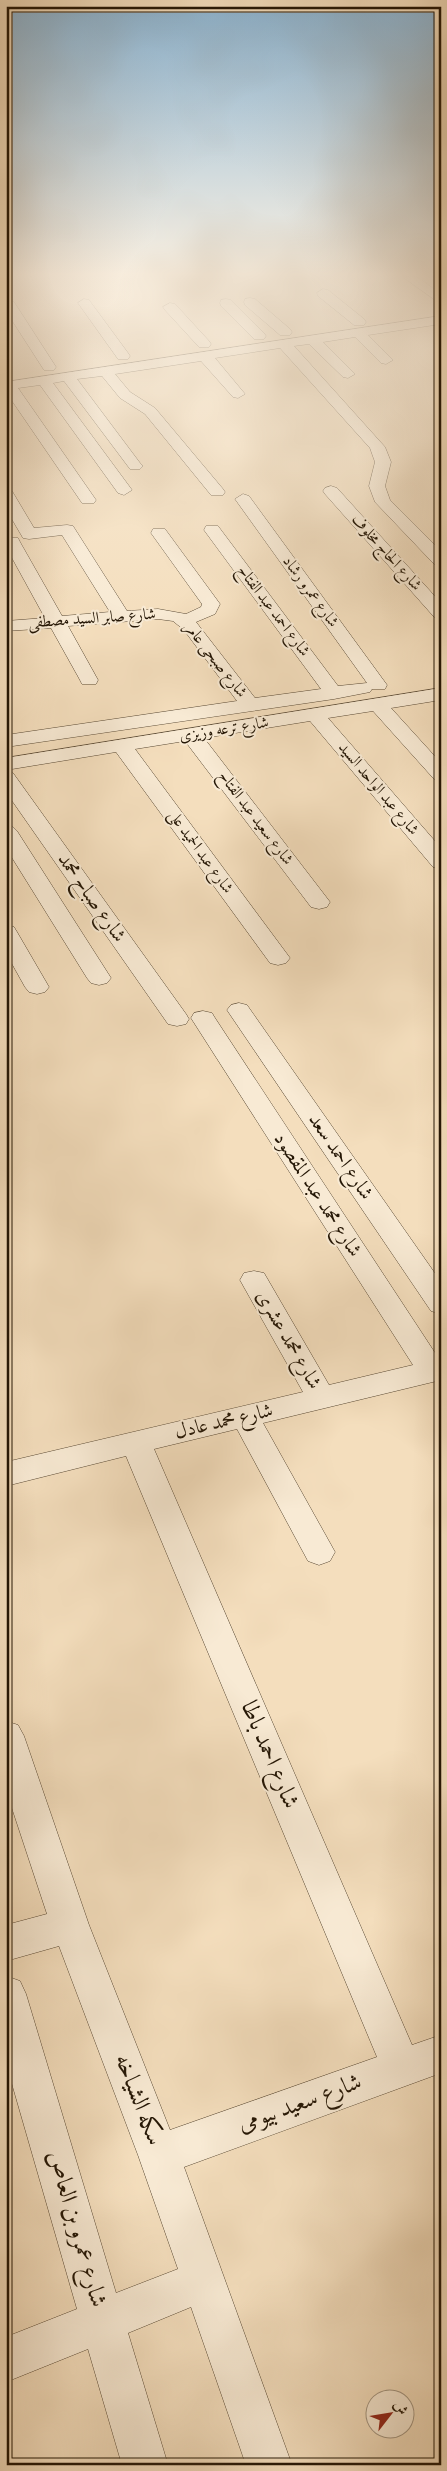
<svg xmlns="http://www.w3.org/2000/svg" width="447" height="2471" viewBox="0 0 447 2471" font-family="Vollkorn,Amiri,serif">
	<style>
		.lines { fill: none; stroke-linecap: round; stroke-linejoin: round }
		.minor-casing { stroke: #584833; stroke-width: 1 }
		.minor { fill: #f8ead4; fill-rule: evenodd }
		.labels { text-anchor: middle; dominant-baseline: central; stroke-width: 4; stroke-linejoin: round; paint-order: stroke }
		.far-street-label { font-size: 16px; fill: #241605; stroke: #f8ead4 }
		.street-label { font-size: 20px; fill: #241605; stroke: #f8ead4 }
		.near-street-label { font-size: 24px; fill: #241605; stroke: #f8ead4 }
	</style>
	<rect width="100%" height="100%" fill="#f4debd"/>
	<filter id="stains"><feTurbulence type="fractalNoise" baseFrequency=".004" numOctaves="4"/><feColorMatrix values="0 0 0 0 .2 0 0 0 0 .09 0 0 0 0 .02 0 0 0 .5 -.17"/></filter>
	<radialGradient id="worn" r=".72"><stop offset=".6" stop-color="#630" stop-opacity="0"/><stop offset="1" stop-color="#630" stop-opacity=".3"/></radialGradient>
	<g class="lines">
		<g class="minor-casing">
			<path id="minor" d="M403,277H417L441,294V304Z
				M323,289L328,290L364,319L366,322L364,325H354L318,296L317,293Z
				M250,298L255,299L290,329L292,332L290,335H280L245,305L244,302L245,299Z
				M84,299L89,300L128,353L130,356L128,359H118L78,303Z
				M226,299L231,300L264,333L266,336L264,339H254L221,306L220,303L221,300Z
				M6,302H14L56,367L54,370H44L6,311Z
				M170,303L175,304L209,341L211,344L209,347H199L165,310L163,307Z
				M441,316V324L368,335L393,360L386,364L381,363L355,337L323,342L355,374L348,378L343,377L309,344L294,346L385,447L391,462L385,486L390,500L441,551V566L435,565L375,502L369,486L375,462L370,448L280,348L215,358L245,394L238,398L233,397L201,361L115,374L130,392L155,408L223,489L225,492L223,495H211L145,414L120,398L102,376L77,379L140,463L143,466L140,469H130L64,381L53,383L132,490L124,495L118,493L40,385L18,388L96,500L94,503H82L6,392V382Z
				M331,486L337,488L441,603V619L435,618L325,494L323,491L325,488Z
				M6,489L12,491L34,528L67,525L73,526L127,611L158,609L186,614L201,607L202,604L151,533L153,529H165L220,604L215,614L196,622L255,698L321,689L204,530L206,526H218L338,686L367,683L235,499L243,494L249,496L387,685L385,689H372L370,692L334,699L6,747V735L237,701L184,630L173,621L158,619L68,626L98,680L96,684H82L80,680L51,628L6,631V621L45,618L6,547V538H18L20,542L62,616L110,612L62,535L29,539L23,538L6,509Z
				M441,688V700L391,708L441,763V781L434,779L373,711L328,718L441,848V868L433,867L310,721L204,738L330,902L327,907L319,909L311,907L185,741L135,749L290,958L286,963L278,965L270,963L116,752L6,770V758Z
				M6,771L13,773L186,1014L189,1019L186,1024L177,1026L168,1024L6,792Z
				M6,825L13,827L17,831L111,978L107,983L99,985L91,983L87,978L6,848Z
				M6,925L14,927L17,932L49,987L45,992L37,994L29,992L25,987L6,953Z
				M239,1003L247,1005L441,1282V1314L431,1311L227,1010L231,1005Z
				M203,1011L212,1013L215,1018L439,1359H441V1380L263,1423L335,1552L330,1561L319,1565L308,1561L237,1429L154,1449L412,2045L441,2035V2073L184,2167L292,2465H246L191,2307L128,2333L168,2465H122L88,2349L6,2382V2337L77,2309L6,2063V1976L20,1981L26,1994L116,2293L178,2269L138,2155L59,1946L6,1961V1925L47,1914L6,1790V1721L18,1725L24,1736L89,1925L170,2130L377,2057L126,1456L6,1486V1462L303,1392L240,1280L244,1273L254,1271L264,1273L329,1385L413,1365L191,1018L194,1013Z"/>
		</g>
		<use href="#minor" class="minor"/>
	</g>
	<linearGradient id="sky" x2="0" y2="1"><stop stop-color="#8bb6d6"/><stop offset="0.44" stop-color="#faf0e1"/><stop offset="1" stop-color="#faf0e1" stop-opacity="0"/></linearGradient>
	<rect width="447" height="623" fill="url(#sky)"/>
	<g class="labels">
		<g class="far-street-label">
			<text transform="translate(386 553) rotate(48)">شارع الحاج مخلوف</text>
			<text transform="translate(310 592) rotate(54)">شارع عمرو رشاد</text>
			<text transform="translate(273 611) rotate(53)">شارع احمد عبد الفتاح</text>
			<text transform="translate(92 619) rotate(-4)">شارع صابر السيد مصطفى</text>
			<text transform="translate(215 660) rotate(52)">شارع صبحى عامر</text>
			<text transform="translate(224 730) rotate(-9)">شارع ترعه وزيزى</text>
			<text transform="translate(378 789) rotate(50)">شارع عبد الواحد السيد</text>
			<text transform="translate(255 818) rotate(53)">شارع سعيد عبد الفتاح</text>
			<text transform="translate(200 852) rotate(54)">شارع عبد الحميد على</text>
		</g>
		<g class="street-label">
			<text transform="translate(91 898) rotate(55)">شارع صباح محمد</text>
			<text transform="translate(340 1157) rotate(56)">شارع احمد سعد</text>
			<text transform="translate(317 1195) rotate(57)">شارع محمد عبد المقصود</text>
			<text transform="translate(288 1340) rotate(60)">شارع محمد عشرى</text>
			<text transform="translate(224 1422) rotate(-13)">شارع محمد عادل</text>
		</g>
		<g class="near-street-label">
			<text transform="translate(269 1755) rotate(67)">شارع احمد باطا</text>
			<text transform="translate(138 2100) rotate(69)">سكه الشياخه</text>
			<text transform="translate(300 2104) rotate(-20)">شارع سعيد بيومى</text>
			<text transform="translate(76 2229) rotate(74)">شارع عمرو بن العاص</text>
		</g>
	</g>
	<rect width="447" height="2471" fill="none" stroke="#f4debd" stroke-width="25"/>
	<rect x="8" y="8" width="432" height="2456" fill="none" stroke="#241605" stroke-width="2.5"/>
	<rect x="12" y="12" width="422" height="2446" fill="none" stroke="#241605"/>
	<g transform="translate(390 2414) rotate(59)"><circle r="24" fill="#f8ead4" stroke="#a39581"/>
	<path d="M0-4L9 19L0 12L-9 19Z" fill="#8f2418"/>
	<text y="-8" font-size="14" font-weight="bold" text-anchor="middle" fill="#241605">ش</text>
	</g>
	<rect width="100%" height="100%" filter="url(#stains)"/>
	<rect width="100%" height="100%" fill="url(#worn)"/>
</svg>
